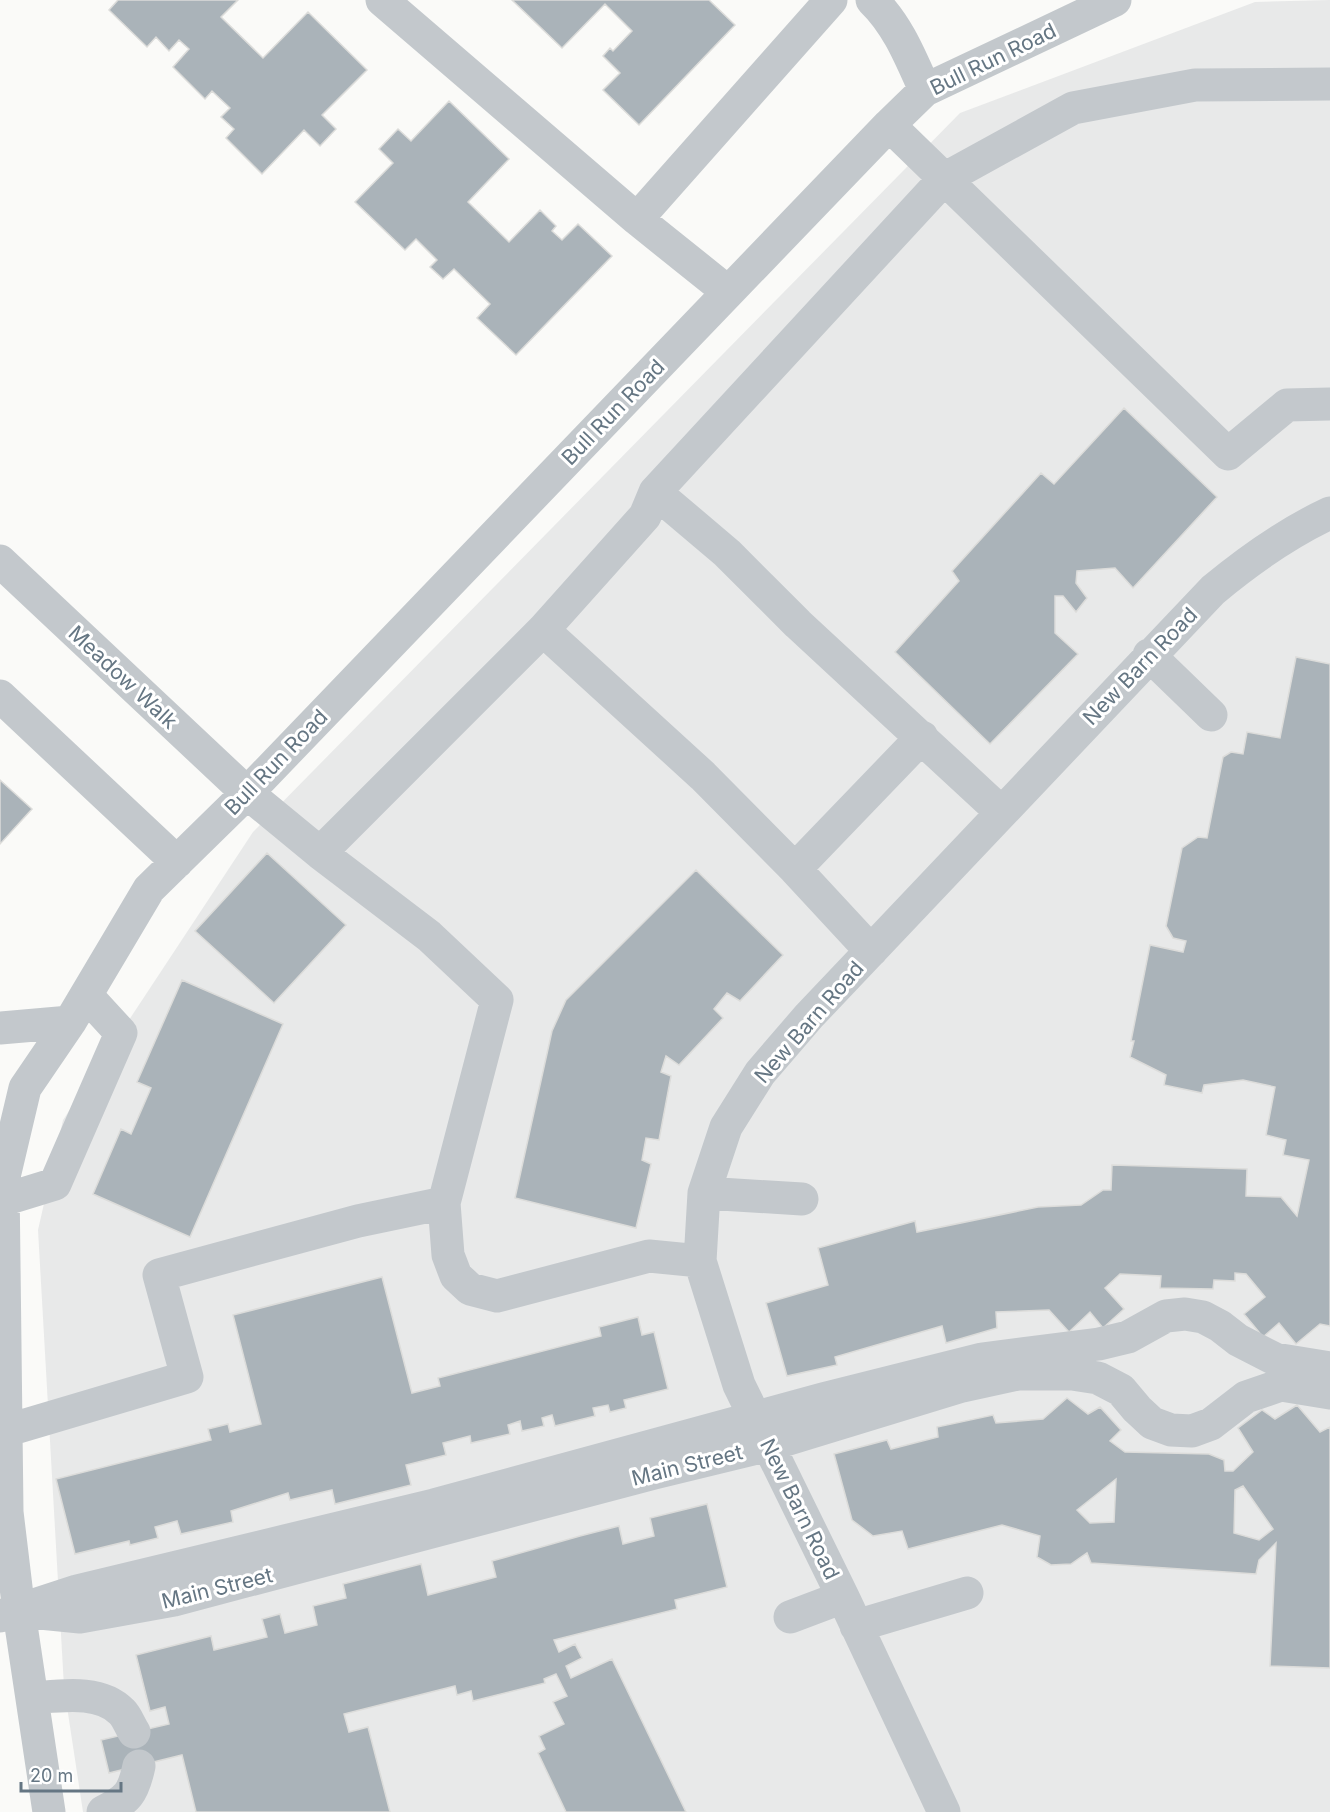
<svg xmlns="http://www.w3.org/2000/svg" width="1330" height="1812" viewBox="0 0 1330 1812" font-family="Inter,sans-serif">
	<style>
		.built { fill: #e8e9e9 }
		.building { fill: #aab3b9; stroke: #dcdcda; stroke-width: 1.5; fill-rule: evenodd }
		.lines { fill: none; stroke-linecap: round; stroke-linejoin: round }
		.minor { stroke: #c3c8cc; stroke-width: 33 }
		.labels { text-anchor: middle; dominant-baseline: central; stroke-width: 6; stroke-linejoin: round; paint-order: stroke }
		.street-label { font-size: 21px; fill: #657683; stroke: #fff }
	</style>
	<rect width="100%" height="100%" fill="#fafaf8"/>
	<path class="built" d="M1330,0V1812H83L64,1687L38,1230L63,1120L253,832L960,113L1255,2Z"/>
	<path class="building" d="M118,0H238L221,17L263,58L308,12L367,70L322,115L336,129L320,146L304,130L262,174L226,138L234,129L221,117L230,108L212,91L205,99L173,67L189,49L179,40L169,51L156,37L147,47L109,10Z
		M512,0H709L735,25L639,125L603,90L620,73L603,56L610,48L613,51L632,31L605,4L562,48Z
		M449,101L509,159L468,202L509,242L540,210L556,226L552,231L562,240L578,224L612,256L516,355L477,318L490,304L454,269L443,279L430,267L437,260L416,239L405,250L355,202L393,163L379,149L398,129L411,141Z
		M1124,408L1217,497L1133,588L1115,568L1077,571L1076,583L1087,598L1076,612L1063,596H1055V633L1078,654L990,744L895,652L959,581L952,571L1041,473L1054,484Z
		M1296,657L1330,664V1326L1320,1324L1296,1344L1279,1323L1263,1337L1244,1314L1265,1297L1246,1274L1235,1273V1281L1214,1280L1213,1289L1160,1288L1161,1276L1120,1274L1105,1288L1124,1309L1103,1328L1090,1312L1069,1332L1049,1310L996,1312L997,1328L946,1343L942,1326L835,1357L837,1365L787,1376L766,1303L828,1285L818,1248L915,1221L917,1232L1038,1207L1081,1205L1103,1190H1111L1112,1165L1247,1169L1246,1196L1281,1197L1297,1216L1309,1160L1283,1155L1286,1140L1266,1135L1275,1087L1243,1080L1204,1085L1202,1093L1164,1085L1166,1075L1130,1057L1134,1041H1131L1150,945L1183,952L1186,941L1173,938L1166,926L1182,848L1198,837L1207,838L1223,757L1231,752L1243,754L1247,732L1280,738Z
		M0,780L32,809L0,844Z
		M267,853L346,925L274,1003L195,931Z
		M696,870L783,955L740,1001L727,993L714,1009L723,1018L679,1065L666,1056L661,1072L671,1076L659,1140L646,1138L642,1160L651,1164L636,1228L515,1198L552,1031L566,1000Z
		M182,980L283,1024L190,1237L93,1194L121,1129L131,1134L151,1088L137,1082Z
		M382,1277L412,1393L440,1386L438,1378L601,1336L599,1327L638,1317L642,1335L654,1332L668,1389L624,1400L626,1408L610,1412L608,1405L593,1408L595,1416L555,1426L552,1415L542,1418L544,1426L522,1431L520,1421L508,1425L510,1434L471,1443L470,1436L443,1443L446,1455L406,1465L411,1485L335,1504L332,1490L290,1500L288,1493L231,1511L233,1522L181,1534L177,1521L155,1527L158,1538L130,1545L129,1541L75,1554L56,1479L211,1440L208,1429L228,1424L230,1432L261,1424L233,1315Z
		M1067,1398L1088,1414L1100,1407L1121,1430L1110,1441L1125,1452L1209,1454L1224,1460L1225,1471H1233L1253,1452L1238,1428L1262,1410L1275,1419L1297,1405L1320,1432L1330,1427V1668L1270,1666L1276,1543L1259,1560L1256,1574L1091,1563L1087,1553L1071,1564L1051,1565L1037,1557L1040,1536L1002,1525L908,1549L902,1531L873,1536L852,1520L834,1454L887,1440L891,1449L938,1437L937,1427L993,1415L996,1423L1043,1419ZM1116,1479L1114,1522L1090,1523L1077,1510ZM1243,1486L1273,1529L1259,1540L1234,1533L1235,1490Z
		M707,1504L727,1587L675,1600L677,1609L554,1640L559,1652L575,1644L582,1658L566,1666L571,1678L612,1659L686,1812H566L538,1753L545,1749L539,1736L564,1724L553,1702L567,1696L556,1674L544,1679L545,1683L473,1701L471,1691L457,1695L455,1686L344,1714L349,1732L368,1727L390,1812H196L182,1755L109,1773L101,1740L169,1724L165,1707L150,1711L136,1655L211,1636L214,1650L267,1637L262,1619L280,1614L285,1633L317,1625L313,1606L346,1598L343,1584L421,1564L428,1595L496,1577L492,1561L580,1536L619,1526L623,1544L654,1536L650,1518Z"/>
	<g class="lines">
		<path class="minor" d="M382,0L637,219L831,0
			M872,0C898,25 911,59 925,90
			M889,125L1228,454L1287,405L1330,404
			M637,219L728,292
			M0,561L247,793L320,853L543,630L645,516L655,492
			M543,630L703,776L795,869
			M1149,655L1211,715
			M0,696L177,862
			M1001,812L798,624L727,553L655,492L944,179L1073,108L1195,85L1330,84
			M320,853L429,936L497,1000L444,1203L448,1255L456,1276L470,1289L497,1296L649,1256L700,1261
			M871,951L795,869L922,737
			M0,1028L70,1022
			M704,1193L802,1199
			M3,1200L55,1184L121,1033L86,995
			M5,1431L187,1377L159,1275L358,1221L444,1203
			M30,1612L80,1617L174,1600L654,1473L769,1445L962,1386L1018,1374H1072L1098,1378L1121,1390L1137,1409L1152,1423L1171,1430L1192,1431L1211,1424L1246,1397L1281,1385L1330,1393
			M0,1616L77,1591L434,1505L823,1399L982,1359L1099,1344L1128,1337L1166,1316L1185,1314L1203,1317L1220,1326L1238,1340L1275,1359L1330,1368
			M790,1617L843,1597
			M856,1626L967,1593
			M32,1698C60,1696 100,1689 122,1712C127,1717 130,1726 134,1732
			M49,1812L19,1612L7,1512L3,1181L25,1088L70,1022L149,889L247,793L889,125L925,90L1115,0
			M103,1812C128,1799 133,1794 139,1766
			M944,1812L843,1597L739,1385L700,1261L704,1193L726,1127L760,1073L809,1016L1213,590C1249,560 1287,533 1330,513"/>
	</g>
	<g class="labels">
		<g class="street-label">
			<text transform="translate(993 59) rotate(-26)">Bull Run Road</text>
			<text transform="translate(613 412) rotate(-46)">Bull Run Road</text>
			<text transform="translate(1140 666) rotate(-46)">New Barn Road</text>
			<text transform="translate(123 677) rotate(43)">Meadow Walk</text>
			<text transform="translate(276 762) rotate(-46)">Bull Run Road</text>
			<text transform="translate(809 1022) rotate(-49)">New Barn Road</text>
			<text transform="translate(687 1465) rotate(-14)">Main Street</text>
			<text transform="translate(800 1509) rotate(64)">New Barn Road</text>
			<text transform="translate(217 1588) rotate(-14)">Main Street</text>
		</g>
	</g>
	<path d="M21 1782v9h100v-9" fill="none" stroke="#657683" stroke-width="3"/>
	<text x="30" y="1782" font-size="18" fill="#657683" stroke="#ffffff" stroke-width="4.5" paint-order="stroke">20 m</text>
</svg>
